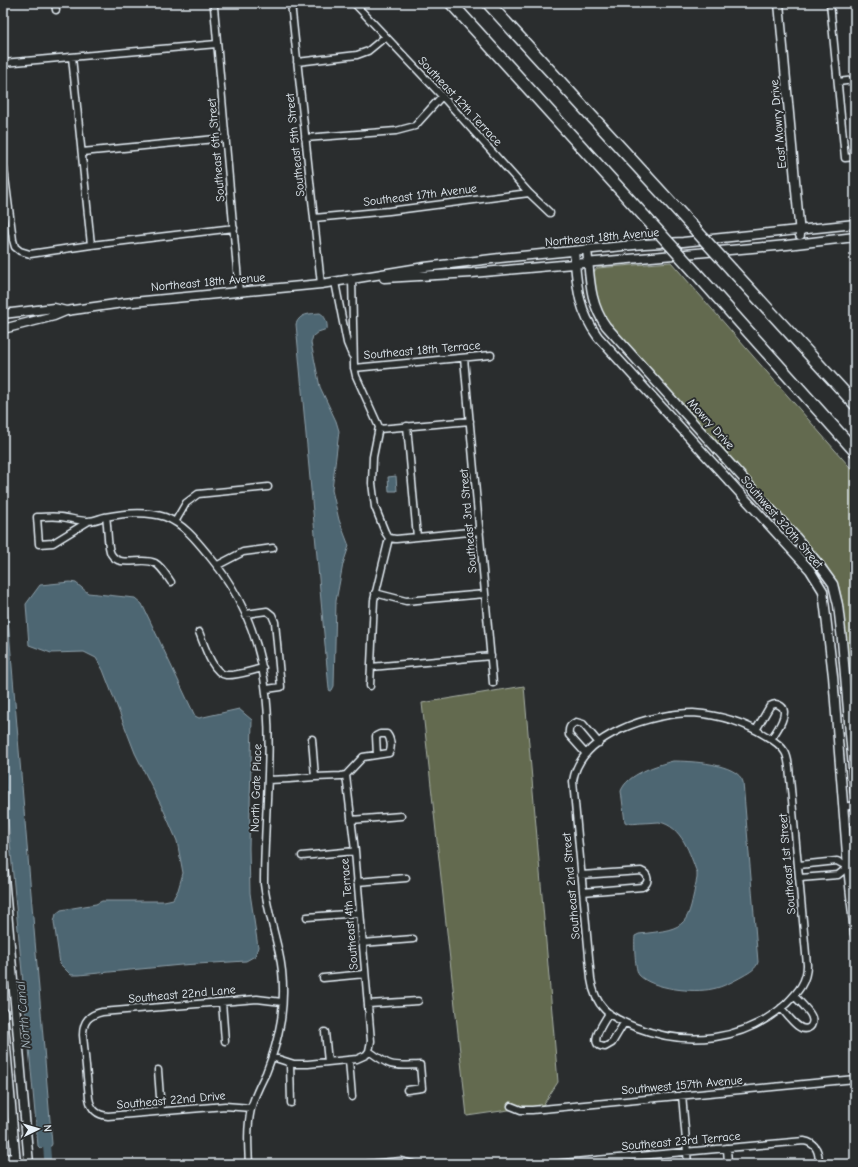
<svg xmlns="http://www.w3.org/2000/svg" width="858" height="1167" viewBox="0 0 858 1167" font-family="'Comic Neue',sans-serif">
	<style>
		.green { fill: #646b50; stroke: #a6aea4 }
		.water { fill: #4e6672; stroke: #8c9ea8 }
		.lines { fill: none; stroke-linecap: round; stroke-linejoin: round }
		.canal { stroke: #4e6672; stroke-width: 7 }
		.minor-casing { stroke: #e8f1f8; stroke-width: 9 }
		.tertiary-casing { stroke: #e8f1f8; stroke-width: 11 }
		.motorway-casing { stroke: #e8f1f8; stroke-width: 14 }
		.minor { stroke: #2a2d2e; stroke-width: 6 }
		.tertiary { stroke: #2a2d2e; stroke-width: 8 }
		.motorway { stroke: #2a2d2e; stroke-width: 11 }
		.motorway-bridge-casing { stroke: #e8f1f8; stroke-width: 14; stroke-linecap: butt }
		.motorway-bridge { stroke: #2a2d2e; stroke-width: 11 }
		.labels { text-anchor: middle; dominant-baseline: central; stroke-width: 4; stroke-linejoin: round; paint-order: stroke }
		.street-label { font-size: 12px; fill: #e8f1f8; stroke: #2a2d2e }
		.water-label { font-size: 13px; font-style: italic; fill: #aab9c2; stroke: #2a2d2e }
	</style>
	<rect width="100%" height="100%" fill="#2a2d2e"/>
	<filter id="ink" filterUnits="userSpaceOnUse"><feTurbulence type="fractalNoise" baseFrequency=".025" numOctaves="2"/><feDisplacementMap in="SourceGraphic" scale="8" xChannelSelector="R" yChannelSelector="G"/><feConvolveMatrix kernelMatrix="1 2 1 2 8 2 1 2 1" color-interpolation-filters="sRGB"/></filter>
	<g filter="url(#ink)">
		<path class="green" d="M671,262L855,473V750L842,600L839,587L826,565L785,517L622,340C612,328 601,316 597,300C595,292 594,284 593,276V273L597,268Z
			M524,686L558,1082L543,1105L467,1116L422,703Z"/>
		<path class="water" d="M320,313C325,315 328,324 327,329L318,332L313,336L311,343L320,387L336,421L339,431L332,490L339,520L349,546L343,564L336,601L334,686L332,690L330,691L329,689L296,324C300,313 310,314 320,313Z
			M396,476L397,491H389L388,477Z
			M3,559L52,1144L51,1146L40,1148L38,1146L3,766Z
			M70,582L76,583L88,593L135,598L142,604L195,716L199,718L239,709L252,720L249,848L250,893L258,947L255,956L246,961L181,965L79,975H71L60,964L54,922L56,914L61,910L96,904L102,901H164L173,899L178,890L183,873L177,841L164,811L135,753L103,670L96,658L84,652L51,653L29,645L26,604L40,585Z
			M673,761C689,761 738,763 743,782L758,962C756,969 750,972 743,976C734,981 723,987 712,989C694,993 652,989 639,975C635,970 634,943 635,936L639,934C690,929 687,925 697,878V873C690,854 682,826 659,822C654,822 648,823 643,823C637,823 630,825 625,822L621,791C627,774 657,765 673,761Z"/>
		<g class="lines">
			<path class="canal" d="M46,1139L48,1164"/>
			<g class="minor-casing">
				<path id="minor" d="M55,3L56,10
					M291,3L321,284
					M354,3L442,96L529,193L550,213
					M830,3L845,158L855,157
					M214,7L239,292
					M72,57L91,245
					M297,62L357,55L368,51L385,37
					M3,63L217,44
					M838,82L855,80
					M305,138L396,131L415,126L442,96
					M82,152L226,138
					M3,161L13,240L15,247L20,251L30,254L91,245L234,228
					M314,218L389,211L529,193
					M352,279L354,367L356,376L379,427L373,457L372,483L375,507L385,532L389,538
					M335,282L347,343L352,355
					M464,358L493,683
					M354,368L491,355
					M407,426L417,537
					M379,429L470,421
					M106,517C108,526 107,547 111,554C120,569 142,556 155,563C162,567 166,575 171,582
					M89,521L53,543L39,544L37,517C45,517 53,516 61,517C70,518 78,521 88,521C94,521 100,518 105,517C124,513 147,511 165,517C184,524 197,541 210,557C292,654 264,769 264,884C267,908 274,930 279,953C284,975 284,998 281,1020C278,1038 273,1056 266,1073C260,1085 254,1096 251,1109C247,1127 248,1146 249,1164
					M175,522L186,503L198,494L268,487
					M389,538L396,539L480,531
					M218,565L243,552L273,548
					M375,593L406,601L485,594
					M246,614L267,611L272,615L275,622L281,687L267,689
					M199,632C204,644 212,673 226,675C236,676 253,670 263,668
					M371,667L491,656
					M370,686L374,600L389,538
					M693,713C720,715 744,722 766,736C773,740 781,745 785,752C788,757 788,762 789,767L807,965C807,982 798,992 786,1004C743,1042 687,1047 635,1027C609,1017 595,1007 591,979L573,781C580,734 653,713 693,713Z
					M756,730L770,706C773,704 776,703 779,705C792,710 776,732 771,739
					M312,739L315,777
					M586,754L569,735C568,728 570,725 576,722L583,724L599,743
					M346,775L355,851L371,1041L369,1051
					M268,780L289,779L315,777L341,776L346,775L363,757L389,753C392,748 391,739 387,734H380L376,736L377,755
					M843,807L855,805
					M351,820L401,816
					M302,856L355,851
					M799,865L837,861L848,867L838,875L800,878
					M581,875L641,871C649,874 650,883 642,887L583,892
					M357,882L406,878
					M307,917L359,913
					M362,943L413,939
					M323,978L365,974
					M222,1002L225,1041
					M368,1004L418,1001
					M781,1008C787,1014 800,1035 810,1027C812,1025 813,1021 812,1018C811,1012 799,1001 794,996
					M609,1013C605,1021 585,1046 605,1047L612,1043L624,1023
					M325,1032L328,1062
					M369,1051C392,1068 392,1066 420,1065L422,1088L407,1090
					M272,1057L294,1064H308L357,1059L366,1055L369,1051
					M349,1060L352,1097
					M290,1063L291,1103
					M158,1070L161,1111
					M682,1095L688,1164
					M511,1106L521,1110H532L855,1079
					M251,1108L225,1106L108,1116C97,1115 91,1110 89,1098L83,1035C83,1021 89,1015 102,1012L257,999L282,1002
					M727,1148L728,1164
					M3,1158L16,1157
					M368,1164L401,1161L413,1164
					M552,1164L804,1141C817,1143 819,1153 819,1164"/>
			</g>
			<g class="tertiary-casing">
				<path id="tertiary" d="M779,3L800,235
					M587,249C590,276 589,303 606,326L796,537L817,562L833,584L838,605L842,640L855,792
					M574,251C577,285 577,308 598,337L810,570L823,591L833,676L848,867L855,934
					M384,278L472,273L787,245L855,237
					M3,314L54,308L66,311
					M3,329L54,316L66,311L123,303L321,284L425,267L500,258L644,244L683,242L855,224
					M3,865L29,1164
					M3,1012L16,1164"/>
			</g>
			<g class="motorway-casing">
				<path id="motorway" d="M451,3L645,217
					M488,3L682,215
					M732,270L855,404
					M696,273L855,451"/>
			</g>
			<use href="#minor" class="minor"/>
			<use href="#tertiary" class="tertiary"/>
			<use href="#motorway" class="motorway"/>
			<g class="motorway-bridge-casing">
				<path id="motorway-bridge" d="M682,215L732,270
					M645,217L696,273"/>
			</g>
			<use href="#motorway-bridge" class="motorway-bridge"/>
		</g>
	</g>
	<g class="labels">
		<g class="street-label">
			<text transform="translate(460 101) rotate(47)">Southeast 12th Terrace</text>
			<text transform="translate(778 124) rotate(-95)">East Mowry Drive</text>
			<text transform="translate(295 145) rotate(-96)">Southeast 5th Street</text>
			<text transform="translate(216 150) rotate(-95)">Southeast 6th Street</text>
			<text transform="translate(420 195) rotate(-7)">Southeast 17th Avenue</text>
			<text transform="translate(602 237) rotate(-5)">Northeast 18th Avenue</text>
			<text transform="translate(208 282) rotate(-5)">Northeast 18th Avenue</text>
			<text transform="translate(422 350) rotate(-5)">Southeast 18th Terrace</text>
			<text transform="translate(711 424) rotate(48)">Mowry Drive</text>
			<text transform="translate(468 521) rotate(-95)">Southeast 3rd Street</text>
			<text transform="translate(782 522) rotate(49)">Southwest 320th Street</text>
			<text transform="translate(256 788) rotate(-88)">North Gate Place</text>
			<text transform="translate(787 864) rotate(-95)">Southeast 1st Street</text>
			<text transform="translate(571 886) rotate(-95)">Southeast 2nd Street</text>
			<text transform="translate(349 914) rotate(-95)">Southeast 4th Terrace</text>
			<text transform="translate(182 994) rotate(-5)">Southeast 22nd Lane</text>
			<text transform="translate(682 1085) rotate(-5)">Southwest 157th Avenue</text>
			<text transform="translate(171 1100) rotate(-5)">Southeast 22nd Drive</text>
			<text transform="translate(681 1141) rotate(-5)">Southeast 23rd Terrace</text>
		</g>
		<g class="water-label">
			<text transform="translate(23 1015) rotate(-95)">North Canal</text>
		</g>
	</g>
	<rect width="858" height="1167" fill="none" stroke="#2a2d2e" stroke-width="16"/>
	<rect x="8" y="8" width="842" height="1151" fill="none" stroke="#e8f1f8" stroke-width="1.5" filter="url(#ink)"/>
	<g transform="translate(38 1129) rotate(85)" stroke="#2a2d2e" stroke-width="3" paint-order="stroke">
	<path d="M0-3L7 15L0 10L-7 15Z" fill="#e8f1f8"/>
	<text y="-6" font-size="11" font-weight="bold" text-anchor="middle" fill="#e8f1f8">N</text>
	</g>
</svg>
